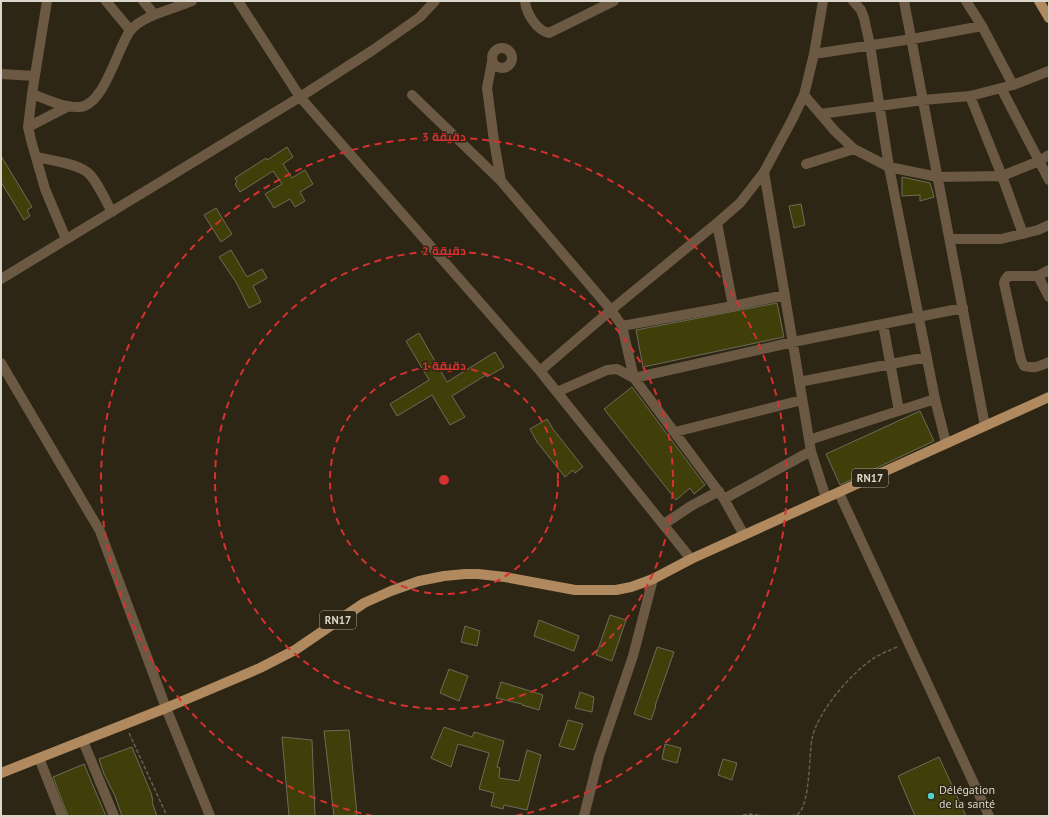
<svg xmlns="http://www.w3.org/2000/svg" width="1050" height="817" viewBox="0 0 1050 817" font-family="'PT Sans',Cairo,sans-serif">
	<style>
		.building { fill: #403f0a; stroke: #6c6c58 }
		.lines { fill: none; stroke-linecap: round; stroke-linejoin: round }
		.path { stroke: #655f50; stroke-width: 1.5; stroke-dasharray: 4 2; stroke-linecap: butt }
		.minor { stroke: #6c5944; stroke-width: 10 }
		.major { stroke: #b0895e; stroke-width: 10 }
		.ring { fill: none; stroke: #d63130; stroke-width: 2; stroke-dasharray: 7 5 }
		.poi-dot { fill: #55cec5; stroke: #2d2615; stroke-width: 1.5 }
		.labels { text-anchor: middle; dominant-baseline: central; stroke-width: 3; stroke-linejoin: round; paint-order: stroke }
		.shield { fill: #2d2615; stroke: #a6a194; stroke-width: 1 }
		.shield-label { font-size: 11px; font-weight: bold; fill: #dad6cb }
		.poi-label { font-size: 12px; fill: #dad6cb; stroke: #2d2615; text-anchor: start }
		.centre { fill: #d63130; stroke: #2d2615; stroke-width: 2 }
		.ring-label { font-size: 12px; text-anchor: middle; font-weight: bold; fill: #d63130; stroke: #2d2615; stroke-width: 3; stroke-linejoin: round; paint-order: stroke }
	</style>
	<rect width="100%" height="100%" fill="#2d2615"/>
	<path class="building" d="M287,147L293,157L283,164L292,178L305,170L313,184L300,192L305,201L295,207L290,199L274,208L265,194L282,184L273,171L240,192L235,184L237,182L235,178L266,158L267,160Z
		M1,156L32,207L27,210L30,216L24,220L1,182Z
		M902,177L930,183L934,197L920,201V195L902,196Z
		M801,204L805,225L794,228L789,206Z
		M216,208L232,234L221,242L204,215Z
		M231,250L247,277L262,269L267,278L253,286L261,302L249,308L236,282L219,257Z
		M777,303L784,337L643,367L636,330Z
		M419,333L447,382L495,352L504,367L487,377L486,375L452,396L465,417L450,425L432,395L397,416L390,404L429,380L406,341Z
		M632,387L705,485L694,494L690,488L676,500L604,409Z
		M920,411L934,441L840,485L826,454Z
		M547,419L553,429L583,467L575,473L573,470L565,477L537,442L530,429Z
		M610,615L626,620L612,661L596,655Z
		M539,620L579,636L574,651L534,636Z
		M465,626L480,631L477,646L461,642Z
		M657,647L674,652L655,706H656L651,720L634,714Z
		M449,669L468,676L459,701L440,693Z
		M501,682L543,695L539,710L522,705V704L496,698Z
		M580,692L594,697L592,712L575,708Z
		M568,720L583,724L574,750L559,746Z
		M444,727L472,737L474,732L504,741L497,767L500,768L499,778L519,781L527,750L541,755L527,810L504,805L503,809L491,806L494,793L479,789L489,753L458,744L451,767L431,758Z
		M349,730L357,815L334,816L324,731Z
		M282,737L312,740L315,816H289Z
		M665,744L681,748L677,763L662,759Z
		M132,747L151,793L153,801L152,802L157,816H122L115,796L104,774L99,759Z
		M939,757L966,816H915L898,776Z
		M723,759L737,763L732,780L718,775Z
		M84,764L94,788L106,816H68L53,777Z"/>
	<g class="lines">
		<path class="path" d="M129,733L167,816
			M737,816L750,814L764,816
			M791,816C794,815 797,815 799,813C810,802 809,755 812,739C817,712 852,672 874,658C882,653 891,650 899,646"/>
		<path class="minor" d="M47,1L32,94L28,127L31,140L45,189L66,239
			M106,1L130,30
			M143,1L154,14
			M238,1L300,97L540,371L691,559
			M525,1C526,13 537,31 549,33L614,1
			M853,1L861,10L864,18L870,45L889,167L935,399L946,443
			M904,1L985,426
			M966,1L982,26L1013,85
			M492 58a10 10 0 1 1 20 0a10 10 0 1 1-20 0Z
			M814,54L912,39L982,26
			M492,62L487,88L494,141L501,181
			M1,74L35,76
			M1001,88L1049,180
			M32,94C47,99 63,108 79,107C104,106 117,49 130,31C142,15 174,9 192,1
			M412,95L501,181L611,310L622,326L634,378L724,499L744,535
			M804,95L834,130L854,149L889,167L938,177L1002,176L1039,161L1049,155
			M970,96L1002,176L1023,234
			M820,114L923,100L970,96L1013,85L1049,71
			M28,127L69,106
			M36,157C50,160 75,163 87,172C97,180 105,200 112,212
			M806,164L854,149
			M764,172L811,451L826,498
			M950,239H1001L1038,230L1049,225
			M1049,270L1038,276H1008L1005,280L1004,283L1021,360L1024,366C1034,369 1040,366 1049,362
			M1038,276L1049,297
			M1,279L300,97L373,50L420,17L435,1
			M733,306L785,295
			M883,324L899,411
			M622,326L733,306L717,223
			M1,363L100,531L166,708L210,816
			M540,371L611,310L717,223L740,203L764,172L792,120L804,95L814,54L823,1
			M799,382L927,357
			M557,392L607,370L617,369L634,378L793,342L963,308
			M675,432L802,400
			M809,440L935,399
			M839,493L989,816
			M724,499L811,451
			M664,524L691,506L719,491
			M83,741L114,816
			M39,758L62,816
			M584,816L599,756L633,656L653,579"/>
		<path class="major" d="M1039,1L1049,18
			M1,773L166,708L260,668L295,650L364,603L391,591L419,581L444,576L465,574H478L505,577L575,590H616L631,587L653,579L691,559L1049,397"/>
	</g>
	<g class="ring">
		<circle cx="444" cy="480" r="114"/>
		<circle cx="444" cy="480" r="229"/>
		<path d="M373 816A343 343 0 1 1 515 816"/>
	</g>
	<circle class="poi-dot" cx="931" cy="796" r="4"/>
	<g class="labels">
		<g class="shield">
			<rect x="852" y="469" width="36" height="18" rx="3"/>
			<rect x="320" y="611" width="36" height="18" rx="3"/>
		</g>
		<g class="shield-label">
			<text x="870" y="478">RN17</text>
			<text x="338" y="620">RN17</text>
		</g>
		<g class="poi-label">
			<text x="939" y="789">Délégation<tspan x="939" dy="14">de la santé</tspan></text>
		</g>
	</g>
	<circle cx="444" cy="480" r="6" class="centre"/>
	<g class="ring-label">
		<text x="444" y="141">3 دقيقة</text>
		<text x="444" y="255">2 دقيقة</text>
		<text x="444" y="370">1 دقيقة</text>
	</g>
	<rect width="1050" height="817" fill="none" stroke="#dad6cb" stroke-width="4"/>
</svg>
